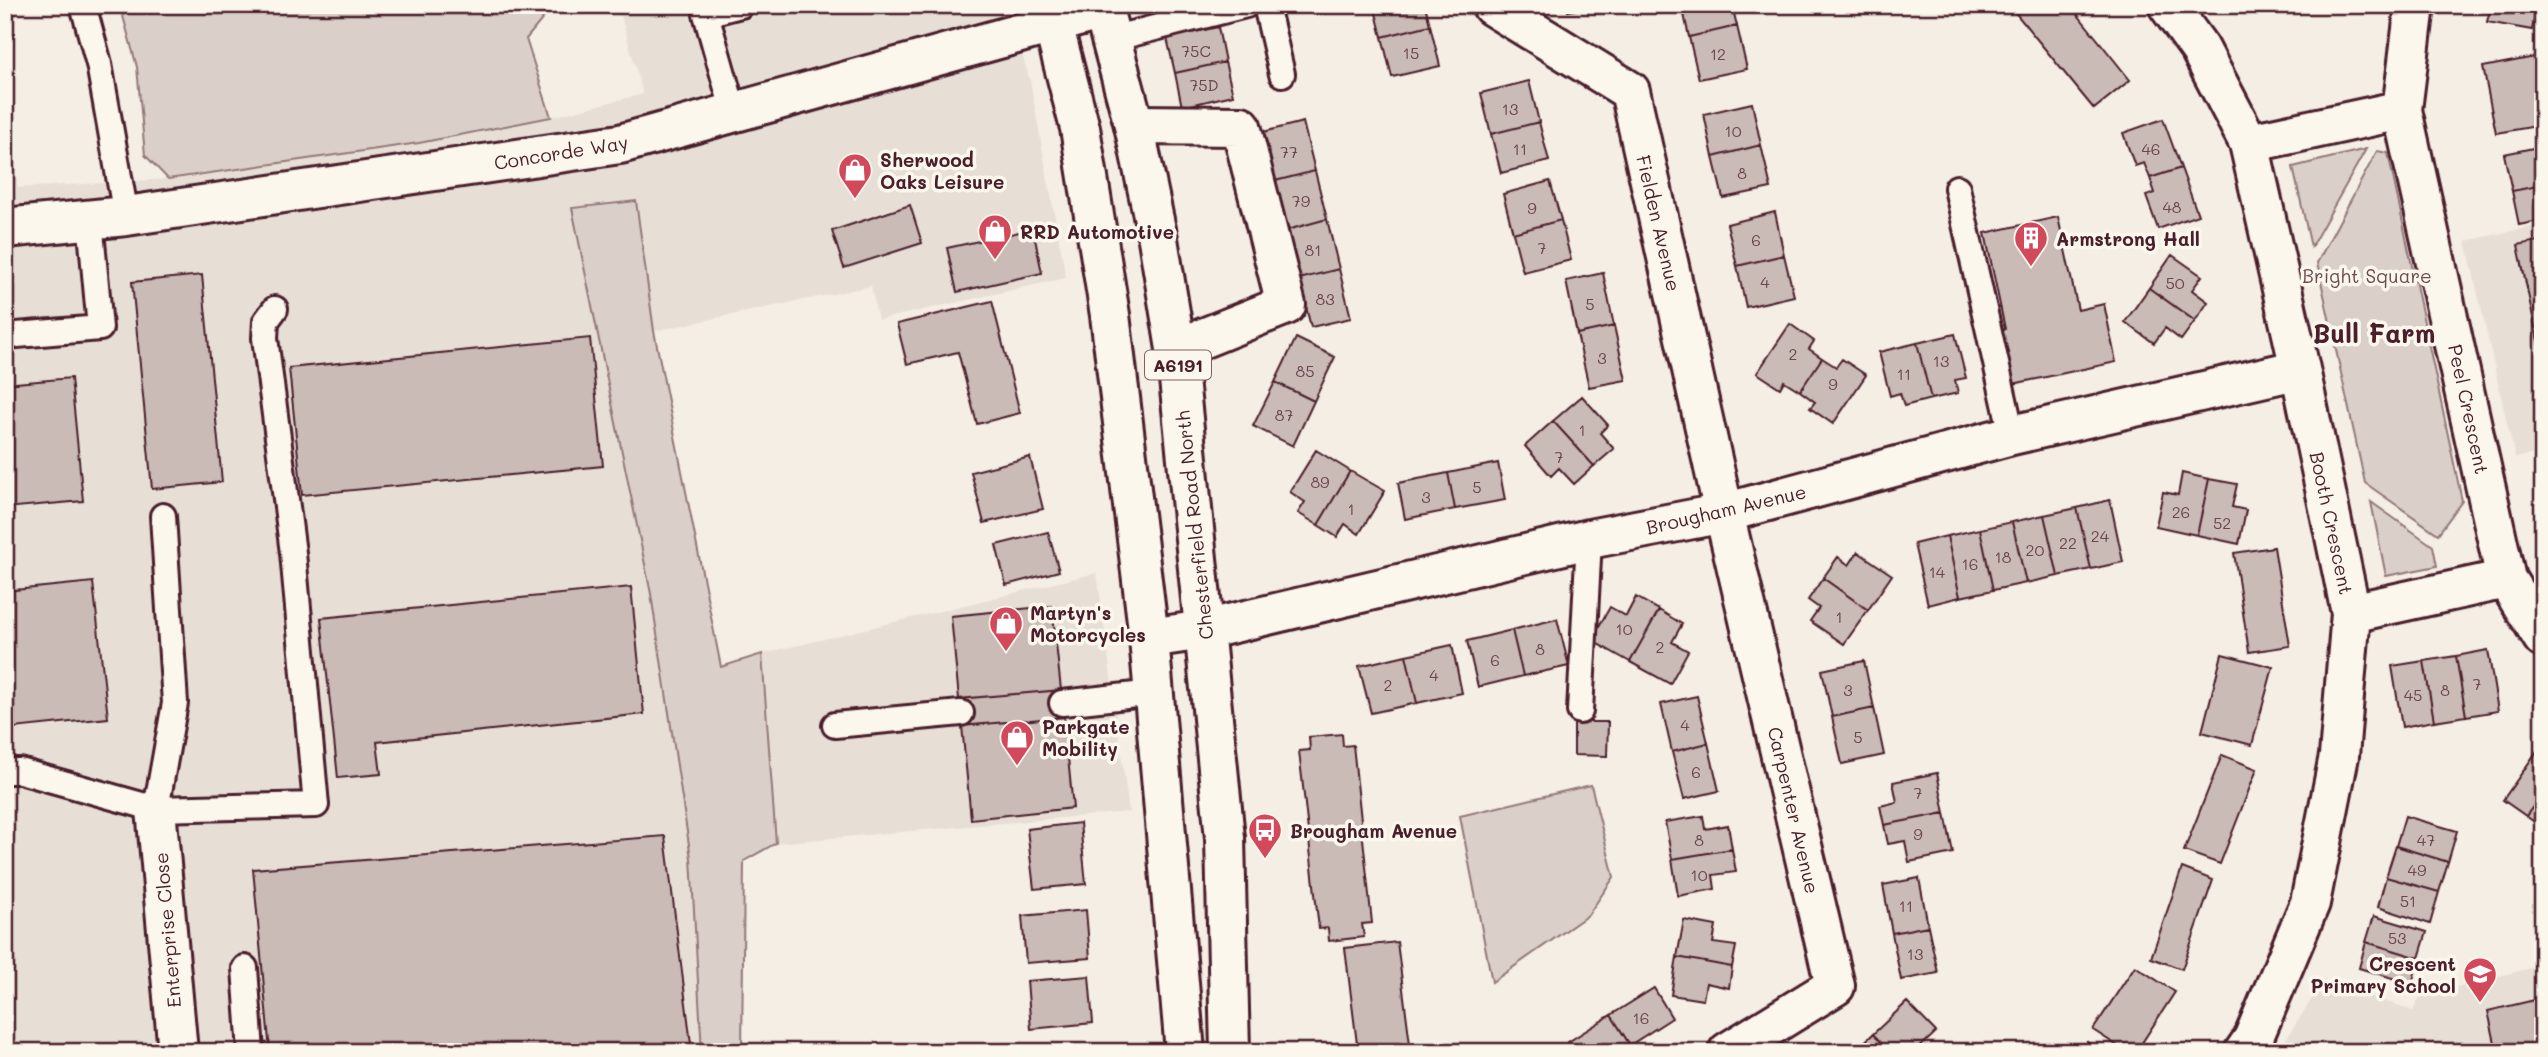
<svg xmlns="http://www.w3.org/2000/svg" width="2548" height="1057" viewBox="0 0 2548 1057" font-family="Mali,sans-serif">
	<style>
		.built { fill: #e7dfd6 }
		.green { fill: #dbd0c9; stroke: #92787a; stroke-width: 2 }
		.building { fill: #cabbb6; stroke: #4a1f2b; stroke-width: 2 }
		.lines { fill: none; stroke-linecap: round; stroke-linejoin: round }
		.lane-casing { stroke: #4a1f2b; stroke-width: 30 }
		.street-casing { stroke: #4a1f2b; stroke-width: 44 }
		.primary-casing { stroke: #4a1f2b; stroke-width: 44 }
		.lane { stroke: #fbf7ec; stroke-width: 24 }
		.street { stroke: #fbf7ec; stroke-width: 38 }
		.primary { stroke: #fbf7ec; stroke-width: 38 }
		.labels { text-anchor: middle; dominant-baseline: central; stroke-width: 7; stroke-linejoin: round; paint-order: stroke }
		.number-label { font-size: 16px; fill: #6a464e }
		.shield { fill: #fbf7ec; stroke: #7f6065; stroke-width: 2 }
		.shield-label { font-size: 18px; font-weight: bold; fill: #4a1f2b }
		.street-label { font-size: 19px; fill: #4a1f2b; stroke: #fbf7ec }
		.poi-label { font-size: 19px; font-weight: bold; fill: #4a1f2b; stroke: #fbf7ec; text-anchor: start }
		.park-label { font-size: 19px; fill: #6e4b52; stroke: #fbf7ec }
		.district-label { font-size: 26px; font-weight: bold; fill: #4a1f2b; stroke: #fbf7ec }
	</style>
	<rect width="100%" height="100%" fill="#f4eee4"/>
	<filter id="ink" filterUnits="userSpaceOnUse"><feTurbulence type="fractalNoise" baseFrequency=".0143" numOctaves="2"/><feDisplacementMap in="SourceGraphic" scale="14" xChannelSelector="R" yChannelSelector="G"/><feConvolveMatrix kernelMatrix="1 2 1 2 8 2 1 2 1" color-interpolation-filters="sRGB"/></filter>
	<g filter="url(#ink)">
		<path class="built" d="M618,5H1007L1030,81L1066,278L878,320L871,286L654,331L636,201L651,594L691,858L702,1052H5V78L18,188L168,179L419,143L551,117L643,94Z
			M2543,224V452L2515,458L2466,241Z
			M1097,573L1129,812L776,843L762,654Z
			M2543,965V1052H2278L2324,980L2413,1011L2420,996Z"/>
		<path class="green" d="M120,5H554L526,39L551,117L419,143L168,179L145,155L137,67Z
			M2366,149L2311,247L2293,167Z
			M2377,151L2388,153L2462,501L2438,534L2365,483L2317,263Z
			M636,201L654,331L721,667L762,654L776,843L744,861L742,1052H702L691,858L651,594L572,208Z
			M2371,502L2433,546L2437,566L2386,576Z
			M1591,785L1614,877L1588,915L1492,982L1460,816Z"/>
		<path class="building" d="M1156,5H1201L1158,15Z
			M1374,5H1425L1430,25L1382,37Z
			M1566,5H1601L1568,11Z
			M1682,5H1732L1737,26L1689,37Z
			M2009,5H2070L2130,80L2094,109Z
			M2491,5H2537L2532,30L2487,22Z
			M1430,25L1440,66L1392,77L1382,37Z
			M1737,26L1747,69L1699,79L1689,37Z
			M1218,27L1225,62L1175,73L1167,38Z
			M2535,57L2543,100V125L2496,133L2483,67Z
			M1225,62L1233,95L1182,107L1175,73Z
			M1529,81L1539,122L1491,134L1481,93Z
			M1752,103L1761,145L1713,157L1704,114Z
			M2163,119L2181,168L2150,178L2144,163L2135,166L2123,133Z
			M1303,122L1315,171L1275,181L1263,132Z
			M1539,122L1549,161L1501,173L1491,134Z
			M1761,145L1771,188L1723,198L1713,157Z
			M2543,146V185L2512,191L2504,154Z
			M2181,168L2198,215L2158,229L2146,196L2155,193L2150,178Z
			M1315,171L1327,219L1287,230L1275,181Z
			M1550,181L1561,220L1513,233L1503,194Z
			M2543,185V220L2519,225L2512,191Z
			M910,205L922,243L844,268L832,231Z
			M1775,212L1784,255L1737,266L1727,224Z
			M2058,217L2078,310L2104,304L2116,362L2013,384L2001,330L2005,329L1985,233Z
			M1327,219L1339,269L1299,279L1287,230Z
			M1561,220L1571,260L1523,272L1513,233Z
			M1033,229L1042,273L957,292L947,248Z
			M2543,240V361H2542L2518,245Z
			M1784,255L1794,296L1746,307L1737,266Z
			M2172,255L2202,276L2192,290L2208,302L2195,321L2149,288Z
			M1339,269L1351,318L1311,327L1299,279Z
			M1603,273L1614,326L1577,334L1566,281Z
			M202,275L222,482L152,489L132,282Z
			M2149,288L2195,321L2181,340L2165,328L2154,343L2125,322Z
			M992,301L1020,413L977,424L958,352L907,364L897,324Z
			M1790,324L1814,341L1809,349L1822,358L1800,391L1784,381L1780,388L1757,373Z
			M1614,326L1626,380L1589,387L1577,334Z
			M1955,334L1966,378L1955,380L1958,393L1931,399L1917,343Z
			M590,338L603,466L302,495L289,368Z
			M1296,338L1335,357L1314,401L1275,382Z
			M1917,343L1931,399L1904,406L1900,393L1890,396L1879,352Z
			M1822,358L1836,367L1842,359L1866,375L1833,424L1810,408L1815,402L1800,391Z
			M71,378L83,501L5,508V384Z
			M1275,382L1314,401L1293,446L1253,426Z
			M1582,396L1608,425L1600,433L1614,449L1594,466L1553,421Z
			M1553,421L1594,466L1574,484L1559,468L1551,476L1525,446Z
			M1316,450L1350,471L1318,525L1298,513L1305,502L1290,492Z
			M1030,457L1043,509L984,523L971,472Z
			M1498,463L1505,500L1455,509L1448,473Z
			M1350,471L1385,491L1359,534L1345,524L1337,537L1318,525Z
			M1448,473L1455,509L1405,519L1398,483Z
			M2182,473L2209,479L2197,535L2156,526L2163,492L2178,495Z
			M2209,479L2237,484L2232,507L2246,510L2239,544L2197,535Z
			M2110,500L2123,562L2091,569L2077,508Z
			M2077,508L2091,569L2058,576L2044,515Z
			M2044,515L2058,576L2026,583L2012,522Z
			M2012,522L2026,583L1993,590L1980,529Z
			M1980,529L1993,590L1960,597L1947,536Z
			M1048,532L1059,571L1006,585L996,545Z
			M1947,536L1960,597L1928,605L1914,544Z
			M2274,547L2290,646L2249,652L2234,553Z
			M1858,552L1892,575L1868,610L1823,578L1838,557L1849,565Z
			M1823,578L1868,610L1844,644L1810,621L1819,608L1808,600Z
			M93,582L108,718L5,729V591Z
			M631,587L644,714L377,742L381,774L338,778L321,618Z
			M1636,597L1659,610L1630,662L1591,640L1610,607L1626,616Z
			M1052,606L1061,690L959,699L951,616Z
			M1659,610L1682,624L1672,642L1688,651L1670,684L1630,662Z
			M1557,619L1569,666L1523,676L1512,630Z
			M1512,630L1523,676L1478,687L1467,641Z
			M1452,645L1462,693L1417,703L1406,655Z
			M2488,650L2498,711L2466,716L2456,656Z
			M2222,654L2273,667L2252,745L2202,732Z
			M1406,655L1417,703L1371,713L1359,666Z
			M2456,656L2466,716L2434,721L2424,661Z
			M1864,661L1874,708L1832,717L1822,670Z
			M2424,661L2434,721L2402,727L2392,666Z
			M1061,690L1064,717L962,726L959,699Z
			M1697,696L1708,743L1672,752L1661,704Z
			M1874,708L1884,755L1842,764L1832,717Z
			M1064,717L1073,808L971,819L962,726Z
			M1574,722H1608L1607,756L1574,755Z
			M1342,734L1343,746L1353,745L1372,923L1362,924L1364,937L1329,941L1328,928L1319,929L1299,751L1310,750L1309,737Z
			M1708,743L1719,791L1684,799L1672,752Z
			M2537,751L2543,755V793L2526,816L2503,800Z
			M2222,755L2257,769L2220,864L2184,851Z
			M1937,773L1945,813L1884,825L1880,806L1897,802L1893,782Z
			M2543,793V828L2526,816Z
			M1945,813L1953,853L1909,862L1905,841L1888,844L1884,825Z
			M1703,816L1705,829L1728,825L1732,849L1672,859L1665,822Z
			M2405,816L2457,831L2448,862L2396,846Z
			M1080,823L1086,884L1034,889L1027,829Z
			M665,836L692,1052H620L619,1045L528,1052H270L253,869Z
			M2396,846L2448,862L2439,892L2386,877Z
			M1732,849L1736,872L1713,875L1715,889L1678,896L1672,859Z
			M2182,868L2213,880L2182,969L2151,958Z
			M2386,877L2439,892L2430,924L2378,907Z
			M1919,878L1928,926L1892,933L1883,885Z
			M1086,910L1090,958L1026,963L1022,916Z
			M2374,916L2427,932L2419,958L2366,942Z
			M1684,920L1716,926L1713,943L1736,946L1732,967L1677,957Z
			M1928,926L1938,973L1901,980L1892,933Z
			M1397,942L1411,1052H1358L1345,948Z
			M2366,942L2419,958L2412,984L2359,968Z
			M1677,957L1732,967L1729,988L1706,983L1703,1000L1671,995Z
			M2135,966L2175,992L2136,1052H2127L2093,1030Z
			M1089,976L1093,1023L1031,1029L1027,981Z
			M1654,988L1672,1018L1630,1045L1611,1015Z
			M2543,998V1052H2497L2488,1011Z
			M1907,1002L1936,1032L1915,1052H1890L1873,1034Z
			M1611,1015L1630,1045L1618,1052H1574L1568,1042Z
			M1873,1034L1890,1052H1854Z
			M2087,1042L2099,1052H2079Z
			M1084,1047V1052H1036Z"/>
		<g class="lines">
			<g class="lane-casing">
				<path id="lane" d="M83,5L99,64L126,216
					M1266,5L1282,74
					M1111,39L1246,5
					M734,113L706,14L741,5
					M1957,188L2012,435
					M5,336L100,328L90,220
					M1062,703L1154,693
					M1580,711L1589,539
					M835,725L961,713
					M5,771H20L156,809L316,805L293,553L265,338L266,321L275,309
					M156,809L175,703L163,516
					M245,968L251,1052"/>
			</g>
			<g class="street-casing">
				<path id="street" d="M2168,5L2200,49L2249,143L2300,369L2351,613L2339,756L2310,903L2253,1039L2244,1052
					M2415,5L2402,110L2506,579L2543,638
					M1492,6L1630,91L1724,513L1835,986L1728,1052
					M1134,125L1241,126L1286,305L1176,349
					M2249,143L2402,110
					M5,228L126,216L620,144L1103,10
					M2351,613L2506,579
					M1149,638L1204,630L1589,539L1724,513L2012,435L2300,369
					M156,809L178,1052"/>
			</g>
			<g class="primary-casing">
				<path id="primary" d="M1048,5L1080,128L1110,315L1149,638L1185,1052
					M1102,5L1134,125L1158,239L1176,349L1225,838L1230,1052"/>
			</g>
			<use href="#lane" class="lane"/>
			<use href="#street" class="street"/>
			<use href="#primary" class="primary"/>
		</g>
	</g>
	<defs>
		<g id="shop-pin" transform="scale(1.75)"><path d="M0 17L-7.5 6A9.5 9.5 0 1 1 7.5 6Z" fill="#d1495b" stroke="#fbf7ec"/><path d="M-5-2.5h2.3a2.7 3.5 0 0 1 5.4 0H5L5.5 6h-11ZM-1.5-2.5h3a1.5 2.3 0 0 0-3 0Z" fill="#fff"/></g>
		<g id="building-pin" transform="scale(1.75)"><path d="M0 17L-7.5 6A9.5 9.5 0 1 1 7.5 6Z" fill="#d1495b" stroke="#fbf7ec"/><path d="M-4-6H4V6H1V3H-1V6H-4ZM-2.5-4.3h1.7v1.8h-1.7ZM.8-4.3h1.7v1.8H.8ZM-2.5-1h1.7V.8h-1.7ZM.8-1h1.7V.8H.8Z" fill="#fff"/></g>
		<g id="bus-pin" transform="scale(1.75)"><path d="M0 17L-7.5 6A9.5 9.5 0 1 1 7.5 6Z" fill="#d1495b" stroke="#fbf7ec"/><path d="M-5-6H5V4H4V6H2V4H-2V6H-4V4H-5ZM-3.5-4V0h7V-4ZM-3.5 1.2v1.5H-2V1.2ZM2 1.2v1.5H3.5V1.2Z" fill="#fff"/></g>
		<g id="school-pin" transform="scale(1.75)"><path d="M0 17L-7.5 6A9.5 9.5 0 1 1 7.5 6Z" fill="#d1495b" stroke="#fbf7ec"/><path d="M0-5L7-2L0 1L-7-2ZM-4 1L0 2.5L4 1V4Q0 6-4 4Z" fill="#fff"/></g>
	</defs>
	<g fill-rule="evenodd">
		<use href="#shop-pin" x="855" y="170"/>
		<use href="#shop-pin" x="995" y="231"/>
		<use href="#building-pin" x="2031" y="238"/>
		<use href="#shop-pin" x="1006" y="623"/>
		<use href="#shop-pin" x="1017" y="737"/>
		<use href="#bus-pin" x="1265" y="830"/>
		<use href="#school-pin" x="2480" y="974"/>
	</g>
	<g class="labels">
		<g class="number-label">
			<text x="1196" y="50">75C</text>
			<text x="1411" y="52">15</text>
			<text x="1718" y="53">12</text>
			<text x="1204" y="84">75D</text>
			<text x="1510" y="108">13</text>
			<text x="1733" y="130">10</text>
			<text x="1520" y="148">11</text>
			<text x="2151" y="148">46</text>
			<text x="1289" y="151">77</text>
			<text x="1742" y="172">8</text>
			<text x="1301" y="200">79</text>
			<text x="2172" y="206">48</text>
			<text x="1532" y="207">9</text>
			<text x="1756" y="239">6</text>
			<text x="1542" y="247">7</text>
			<text x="1313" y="249">81</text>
			<text x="1765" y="281">4</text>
			<text x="2175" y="282">50</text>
			<text x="1325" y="298">83</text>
			<text x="1590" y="303">5</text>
			<text x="1793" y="353">2</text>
			<text x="1602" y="357">3</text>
			<text x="1941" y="360">13</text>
			<text x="1305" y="370">85</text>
			<text x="1904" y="373">11</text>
			<text x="1833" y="383">9</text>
			<text x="1284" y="414">87</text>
			<text x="1582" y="429">1</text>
			<text x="1559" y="456">7</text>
			<text x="1320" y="481">89</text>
			<text x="1477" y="486">5</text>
			<text x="1426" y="496">3</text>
			<text x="1351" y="508">1</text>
			<text x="2181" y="511">26</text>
			<text x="2222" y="522">52</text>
			<text x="2100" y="535">24</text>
			<text x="2068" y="542">22</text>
			<text x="2035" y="549">20</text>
			<text x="2003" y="556">18</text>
			<text x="1970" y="563">16</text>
			<text x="1937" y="571">14</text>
			<text x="1839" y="616">1</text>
			<text x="1624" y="628">10</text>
			<text x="1660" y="646">2</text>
			<text x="1540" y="648">8</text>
			<text x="1495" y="659">6</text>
			<text x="1434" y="674">4</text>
			<text x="2477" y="683">7</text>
			<text x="1388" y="684">2</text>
			<text x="1848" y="689">3</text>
			<text x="2445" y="689">8</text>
			<text x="2413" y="694">45</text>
			<text x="1685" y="724">4</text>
			<text x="1858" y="736">5</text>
			<text x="1696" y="771">6</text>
			<text x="1918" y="792">7</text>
			<text x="1918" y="833">9</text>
			<text x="1699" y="839">8</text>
			<text x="2426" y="839">47</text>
			<text x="2417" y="869">49</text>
			<text x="1699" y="874">10</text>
			<text x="2408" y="900">51</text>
			<text x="1906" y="905">11</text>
			<text x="2397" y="937">53</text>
			<text x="1915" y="953">13</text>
			<text x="1641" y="1017">16</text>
		</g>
		<rect class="shield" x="1145" y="350.5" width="66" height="29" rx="5"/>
		<g class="shield-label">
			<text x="1178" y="365">A6191</text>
		</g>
		<g class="street-label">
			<text transform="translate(561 152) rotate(-9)">Concorde Way</text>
			<text transform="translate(1659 223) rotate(77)">Fielden Avenue</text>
			<text transform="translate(2469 409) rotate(78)">Peel Crescent</text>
			<text transform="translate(1726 509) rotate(-13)">Brougham Avenue</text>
			<text transform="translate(2332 523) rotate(78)">Booth Crescent</text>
			<text transform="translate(1194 525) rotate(-96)">Chesterfield Road North</text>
			<text transform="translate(1794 810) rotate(77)">Carpenter Avenue</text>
			<text transform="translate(167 930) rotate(-95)">Enterprise Close</text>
		</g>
		<g class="poi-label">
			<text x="880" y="159">Sherwood<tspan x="880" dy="22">Oaks Leisure</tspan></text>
			<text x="1020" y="231">RRD Automotive</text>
			<text x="2056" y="238">Armstrong Hall</text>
			<text x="1030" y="612">Martyn's<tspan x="1030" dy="22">Motorcycles</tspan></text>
			<text x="1042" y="726">Parkgate<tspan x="1042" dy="22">Mobility</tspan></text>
			<text x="1290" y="830">Brougham Avenue</text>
			<text x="2456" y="963" text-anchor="end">Crescent<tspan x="2456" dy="22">Primary School</tspan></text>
		</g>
		<g class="park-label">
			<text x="2367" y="275">Bright Square</text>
		</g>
		<g class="district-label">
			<text x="2374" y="333">Bull Farm</text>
		</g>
	</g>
	<rect width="2548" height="1057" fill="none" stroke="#fbf7ec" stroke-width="28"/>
	<rect x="14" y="14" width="2520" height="1029" fill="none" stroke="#4a1f2b" stroke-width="2.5" filter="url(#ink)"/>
</svg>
